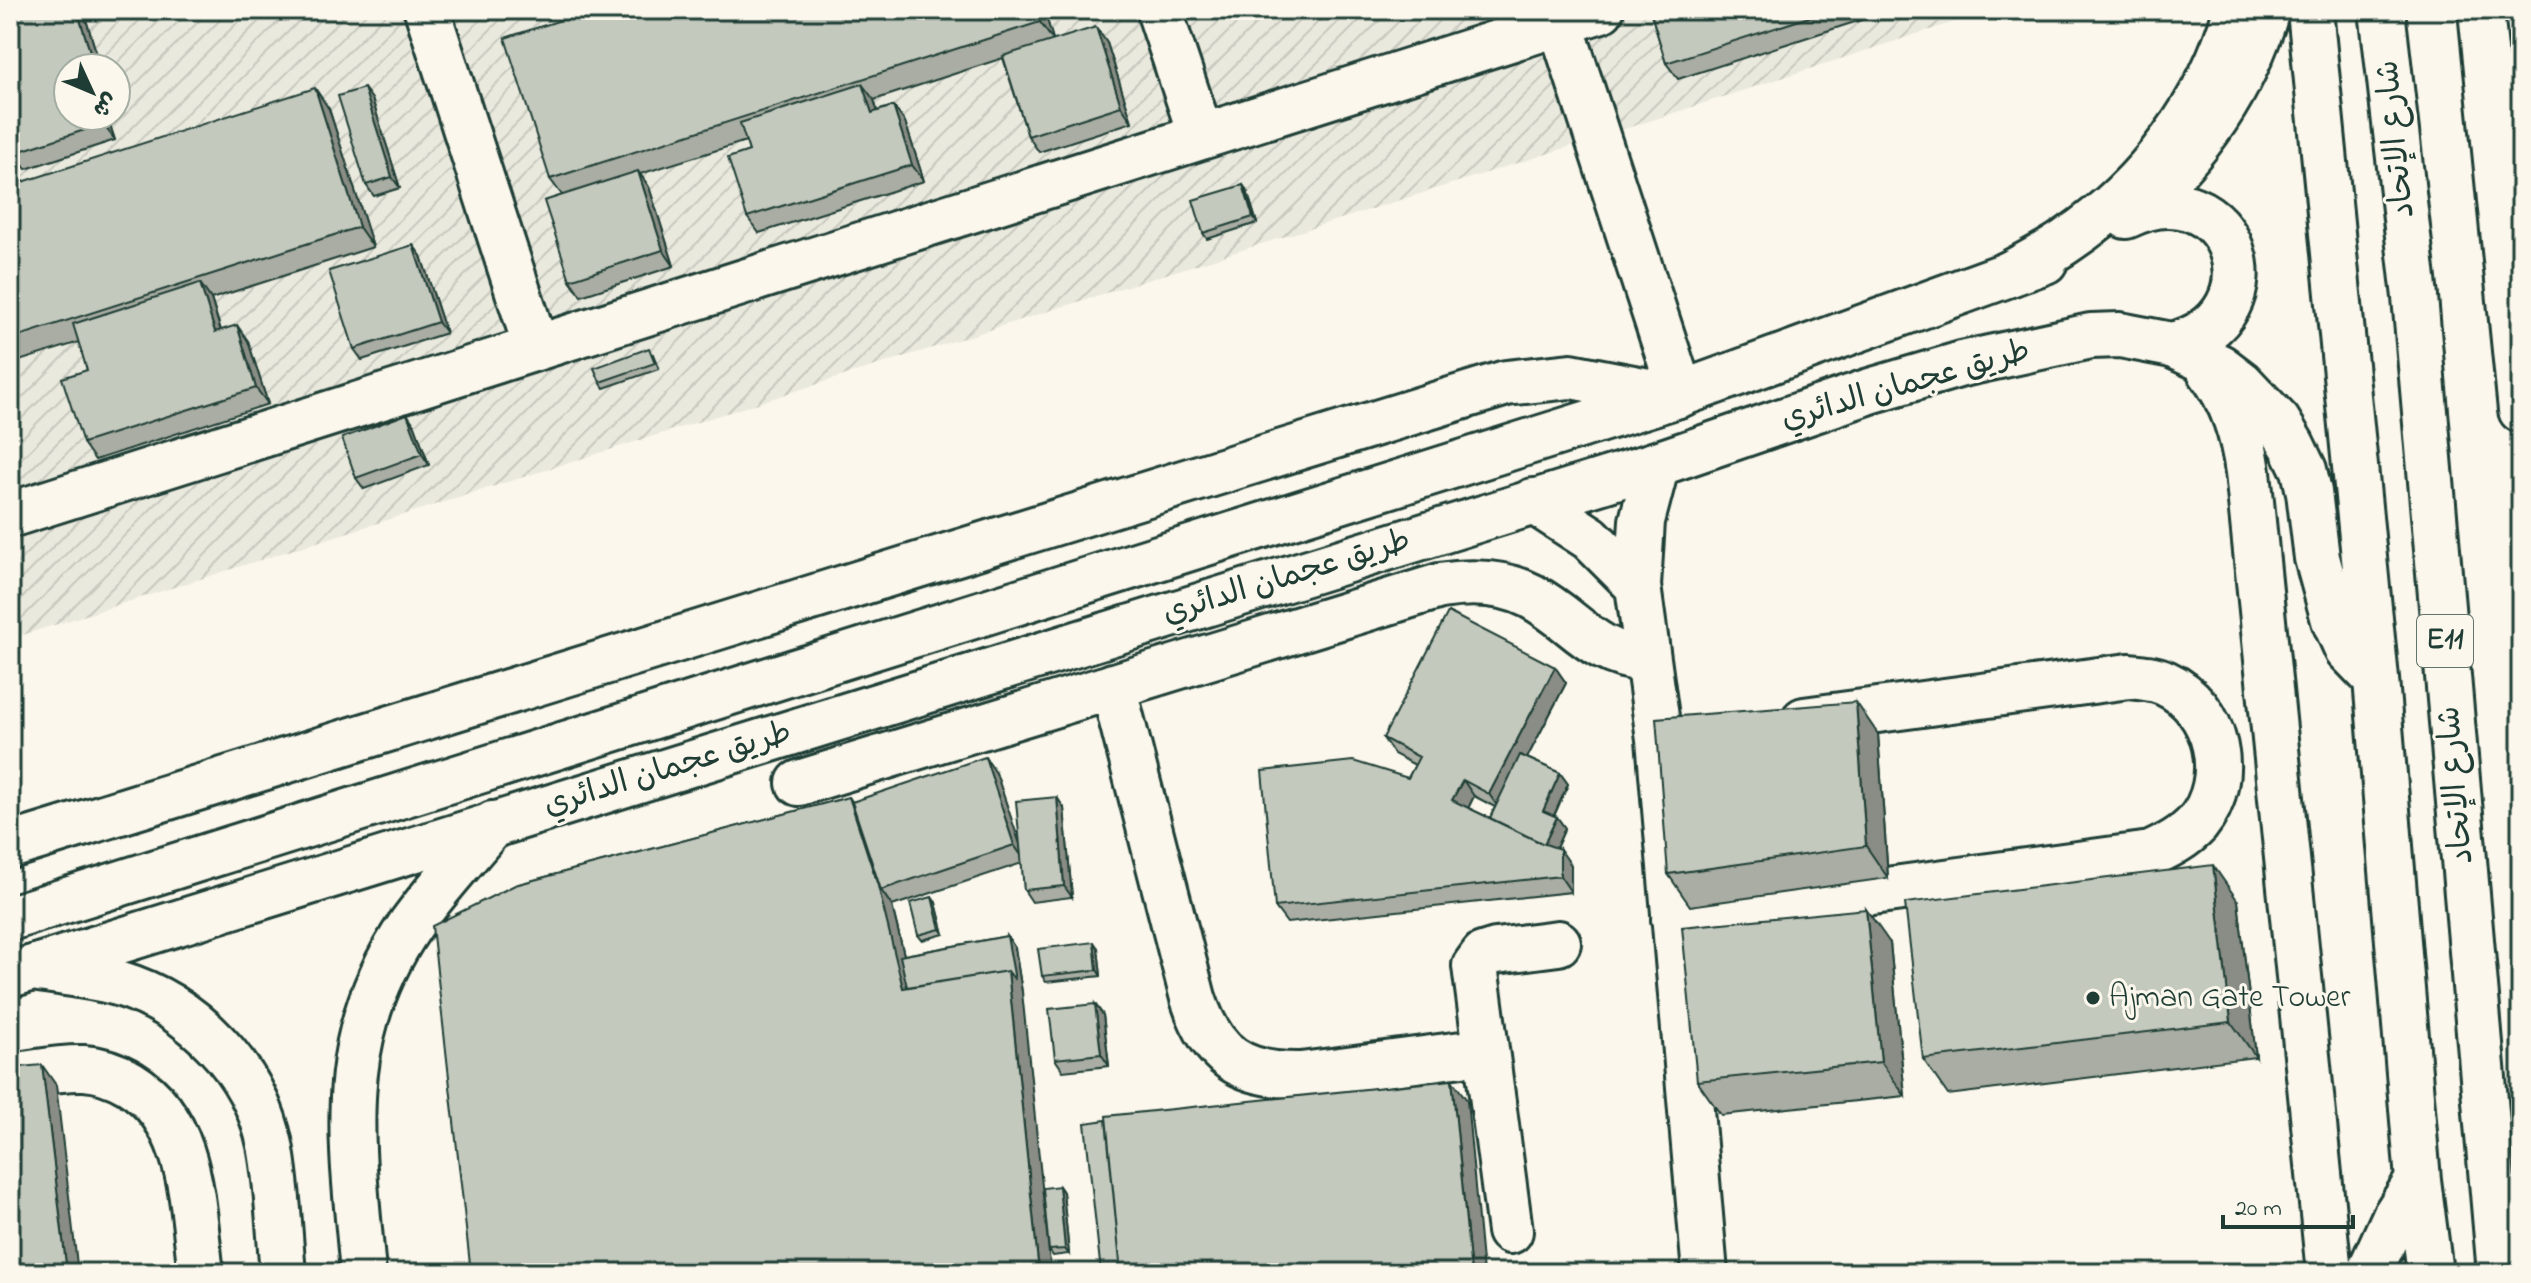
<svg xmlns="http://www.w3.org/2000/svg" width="2531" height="1283" viewBox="0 0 2531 1283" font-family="'Indie Flower','Playpen Sans Arabic',sans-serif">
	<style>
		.industrial { fill: url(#industrial-furrows); fill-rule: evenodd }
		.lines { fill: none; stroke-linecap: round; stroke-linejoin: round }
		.minor-casing { stroke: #1f3d34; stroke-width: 50 }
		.major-casing { stroke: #1f3d34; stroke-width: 50 }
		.highway-casing { stroke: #1f3d34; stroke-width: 50 }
		.minor { stroke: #fbf7ec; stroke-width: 44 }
		.major { stroke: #fbf7ec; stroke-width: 44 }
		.highway { stroke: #fbf7ec; stroke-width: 44 }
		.wall { fill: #a9ada3; stroke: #1f3d34; stroke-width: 2; fill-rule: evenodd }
		.shaded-wall { fill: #898d85; stroke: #1f3d34; stroke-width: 2 }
		.building { fill: #c4c9be; stroke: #1f3d34; stroke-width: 2 }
		.poi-dot { fill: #1f3d34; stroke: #fbf7ec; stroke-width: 3 }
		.labels { text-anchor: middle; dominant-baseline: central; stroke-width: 6; stroke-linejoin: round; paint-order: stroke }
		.shield { fill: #fbf7ec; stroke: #61756b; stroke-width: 2 }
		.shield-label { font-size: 30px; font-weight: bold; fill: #1f3d34 }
		.street-label { font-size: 32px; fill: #1f3d34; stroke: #fbf7ec }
		.poi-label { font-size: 32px; fill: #1f3d34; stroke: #fbf7ec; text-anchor: start }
	</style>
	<defs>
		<pattern id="industrial-furrows" width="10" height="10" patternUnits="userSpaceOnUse" patternTransform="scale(2)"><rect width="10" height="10" fill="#eae9de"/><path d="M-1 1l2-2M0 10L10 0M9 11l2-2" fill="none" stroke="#c8c9bf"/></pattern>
	</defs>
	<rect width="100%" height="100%" fill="#fbf7ec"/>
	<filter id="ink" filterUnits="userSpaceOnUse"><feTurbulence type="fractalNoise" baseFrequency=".0125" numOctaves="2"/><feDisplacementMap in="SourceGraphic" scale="16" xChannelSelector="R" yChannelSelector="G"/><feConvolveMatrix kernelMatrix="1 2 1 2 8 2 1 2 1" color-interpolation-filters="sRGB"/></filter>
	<g filter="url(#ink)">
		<path class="industrial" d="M10,10H1991L1597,138L10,639ZM68,68H116V116H68Z"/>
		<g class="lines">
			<g class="minor-casing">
				<path id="minor" d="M427,10L536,347
					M1159,10L1201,136
					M1556,10L1681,394
					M1657,464L1642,521L1638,586L1659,739L1705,1273
					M1533,501L1590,538L1638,586
					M10,515L1601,10
					M1113,686L1193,998C1212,1056 1241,1076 1301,1075L1485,1051
					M799,783L1440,586C1471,581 1502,581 1531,596C1578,621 1588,653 1648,660
					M10,846L1506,383L1571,376L1675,396
					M1674,919L2151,854C2168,846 2184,838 2197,824C2234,779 2218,707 2165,683C2154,678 2141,677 2129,676L1804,720
					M10,1076C34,1073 60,1067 84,1068C101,1069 115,1074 130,1083C194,1122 192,1207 201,1273
					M1510,1231L1475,966L1483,955L1496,951L1558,943"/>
			</g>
			<g class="major-casing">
				<path id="major" d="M2310,10L2376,679L2418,1180L2430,1273
					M2135,208C2198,155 2243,89 2267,10
					M2126,216C2232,163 2286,317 2172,345
					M2210,371C2233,402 2243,435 2248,472L2329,1273
					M10,918L1675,396L2045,261
					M39,969C65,973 92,976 118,983C192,1005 254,1068 270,1145C278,1187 279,1231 283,1273
					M10,975L1657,464L1870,391L1962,364L2091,336L2120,335L2172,345L2220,367L2241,383L2278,422L2292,445L2304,470L2309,492L2317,558L2334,620L2347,649L2376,679
					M363,1273C352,1143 332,1039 411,924C436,889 466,857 493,824
					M2369,1273L2395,1216L2418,1180"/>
			</g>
			<g class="highway-casing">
				<path id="highway" d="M2382,10L2415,297L2500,1273
					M2481,10L2521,410
					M2009,274C2029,263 2050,253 2068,240C2147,187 2211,102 2236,10"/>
			</g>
			<use href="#minor" class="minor"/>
			<use href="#major" class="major"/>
			<use href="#highway" class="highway"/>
		</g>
		<path class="wall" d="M10,10H83L101,68H68V116H107L115,140L26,169L14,153Z
			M1044,10L1053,40L1107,43L1132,122L1039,152L1028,136L1003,58L874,100L877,111L893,106L905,122L924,181L759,233L747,217L749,151L746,141L640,174L649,187L674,266L581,296L570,280L562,195L550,179Z
			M1650,10H1892L1678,79L1666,63Z
			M372,99L400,188L374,196L366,185Z
			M329,109L373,247L211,299L221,330L248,341L268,404L95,460L83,443L87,370L79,342L10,364V186Z
			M1243,185L1247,191L1257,223L1207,239L1203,233Z
			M413,245L421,256L446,333L362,360L354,349Z
			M653,354L659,369L604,388L600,382Z
			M407,414L415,426L429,465L364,489L356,478Z
			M1555,667L1566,683L1527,758L1560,773L1568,784L1554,816L1557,817L1565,828L1556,848L1571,865V892L1287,923L1275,907L1408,778L1415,765L1394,754L1383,738ZM1474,796L1495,807L1490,818L1468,808Z
			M1878,734L1888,878L1690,906L1668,874Z
			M996,773L1020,846L1064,808L1072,897L1032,902L1024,890L1022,863L892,906L904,955L1007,936L1015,948L1022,992L515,885L849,797L852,802Z
			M2238,901L2256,1057L1948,1095L1923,1059Z
			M936,903L944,934L922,940L918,935Z
			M1890,943L1905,1096L1721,1115L1697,1081Z
			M1098,948L1101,976L1046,982L1042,976Z
			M1095,1004L1103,1015L1109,1066L1063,1071L1055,1059Z
			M1059,1186L1063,1192L1069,1254L1053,1256L1049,1250Z"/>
		<path class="shaded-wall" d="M77,10H83L101,68H95Z
			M1036,10H1044L1054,42L1040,22Z
			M1096,27L1107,43L1132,122L1121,106Z
			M862,84L874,100L883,129L872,113Z
			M315,88L329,109L373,247L359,227Z
			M364,88L372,99L400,188L392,177Z
			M893,106L905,122L924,181L912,165Z
			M101,116H107L115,140L103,124Z
			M638,171L649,187L674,266L663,250Z
			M1243,185L1247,191L1257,223L1253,217Z
			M413,245L421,256L446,333L438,322Z
			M200,283L211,299L226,348L215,332Z
			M237,325L248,341L268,404L256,388Z
			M407,414L415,426L429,465L422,454Z
			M1555,667L1566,683L1500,810L1489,794Z
			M1856,702L1878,734L1888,878L1866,846Z
			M985,757L996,773L1026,862L1014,845Z
			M1560,773L1568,784L1551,822L1543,811Z
			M1463,780L1474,796L1464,817L1452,800Z
			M849,797L863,818L881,890L892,906L914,996L903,988Z
			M1057,797L1064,808L1072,897L1064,886Z
			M1557,817L1565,828L1551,859L1543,847Z
			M1560,849L1571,865V892L1560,876Z
			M2213,865L2238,901L2256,1057L2231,1022Z
			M932,897L936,903L944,934L940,929Z
			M1866,909L1890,943L1905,1096L1881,1062Z
			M1007,936L1015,948L1022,992L1051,1273H1039L1008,971Z
			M1094,942L1098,948L1101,976L1097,970Z
			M1095,1004L1103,1015L1109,1066L1101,1054Z
			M42,1065L56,1085L78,1273H67Z
			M1452,1080L1467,1100L1483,1273H1471Z
			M1059,1186L1063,1192L1069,1254L1065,1249Z"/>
		<path class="building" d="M10,10H77L95,68H68V116H101L103,124L14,153L10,140Z
			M592,10H1036L1040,22L550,179L505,38Z
			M1650,10H1831L1666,63Z
			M1096,27L1121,106L1028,136L1003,56Z
			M862,84L872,113L893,106L912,165L747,217L728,158L749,151L740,123Z
			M315,88L359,227L10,339V186Z
			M364,88L392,177L366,185L338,96Z
			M638,171L663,250L570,280L544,201Z
			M1243,185L1253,217L1203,233L1193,200Z
			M413,245L438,322L354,349L329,271Z
			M200,283L215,332L237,325L256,388L83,443L62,378L87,370L73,324Z
			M649,348L655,363L600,382L594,368Z
			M407,414L422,454L356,478L342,438Z
			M1448,612L1555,667L1489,794L1463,780L1452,800L1539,842L1560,849V876L1275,907L1262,771L1353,761L1408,778L1419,757L1383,738Z
			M1856,702L1866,846L1668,874L1656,718Z
			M1520,755L1560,773L1543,811L1557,817L1544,844L1490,818Z
			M985,757L1014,845L881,890L852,802Z
			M849,797L878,886L903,988L1008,971L1039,1273H471L432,926L515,885Z
			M1057,797L1064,886L1024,890L1016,801Z
			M2213,865L2231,1022L1923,1059L1905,903Z
			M932,897L940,929L918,935L910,903Z
			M1866,909L1881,1062L1697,1081L1682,927Z
			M1007,936L1015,980L1008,971L907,987L900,956Z
			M1094,942L1097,970L1042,976L1038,949Z
			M1095,1004L1101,1054L1055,1059L1049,1009Z
			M42,1065L67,1273H10V1068Z
			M1452,1080L1471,1273H1121L1106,1116Z
			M1106,1120L1121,1273H1101L1085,1123Z
			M1059,1186L1065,1249L1049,1250L1043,1188Z"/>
	</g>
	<circle class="poi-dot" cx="2093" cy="998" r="8"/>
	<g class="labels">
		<rect class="shield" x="2417" y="615" width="56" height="52" rx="6"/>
		<g class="shield-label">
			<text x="2445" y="641">E11</text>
		</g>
		<g class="street-label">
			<text transform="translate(2397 139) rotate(-96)">شارع الإتحاد</text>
			<text transform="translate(1906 386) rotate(-16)">طريق عجمان الدائري</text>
			<text transform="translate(1287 578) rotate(-17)">طريق عجمان الدائري</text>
			<text transform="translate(668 770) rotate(-17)">طريق عجمان الدائري</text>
			<text transform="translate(2457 785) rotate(-95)">شارع الإتحاد</text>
		</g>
		<g class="poi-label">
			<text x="2109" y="998">Ajman Gate Tower</text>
		</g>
	</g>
	<rect width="2531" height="1283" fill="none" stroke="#fbf7ec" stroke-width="40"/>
	<rect x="20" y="20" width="2491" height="1243" fill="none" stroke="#1f3d34" stroke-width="3" filter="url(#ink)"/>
	<g transform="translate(92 92) rotate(134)"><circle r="38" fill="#fbf7ec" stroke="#a3ada2" stroke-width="2"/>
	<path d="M0-6L14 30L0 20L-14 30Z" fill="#1f3d34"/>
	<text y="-12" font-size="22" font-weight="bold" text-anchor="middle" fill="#1f3d34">ش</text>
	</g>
	<path d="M2223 1215v12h130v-12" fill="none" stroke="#1f3d34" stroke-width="4"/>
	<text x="2235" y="1215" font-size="24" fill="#1f3d34" stroke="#fbf7ec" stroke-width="6" paint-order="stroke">20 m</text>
</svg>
